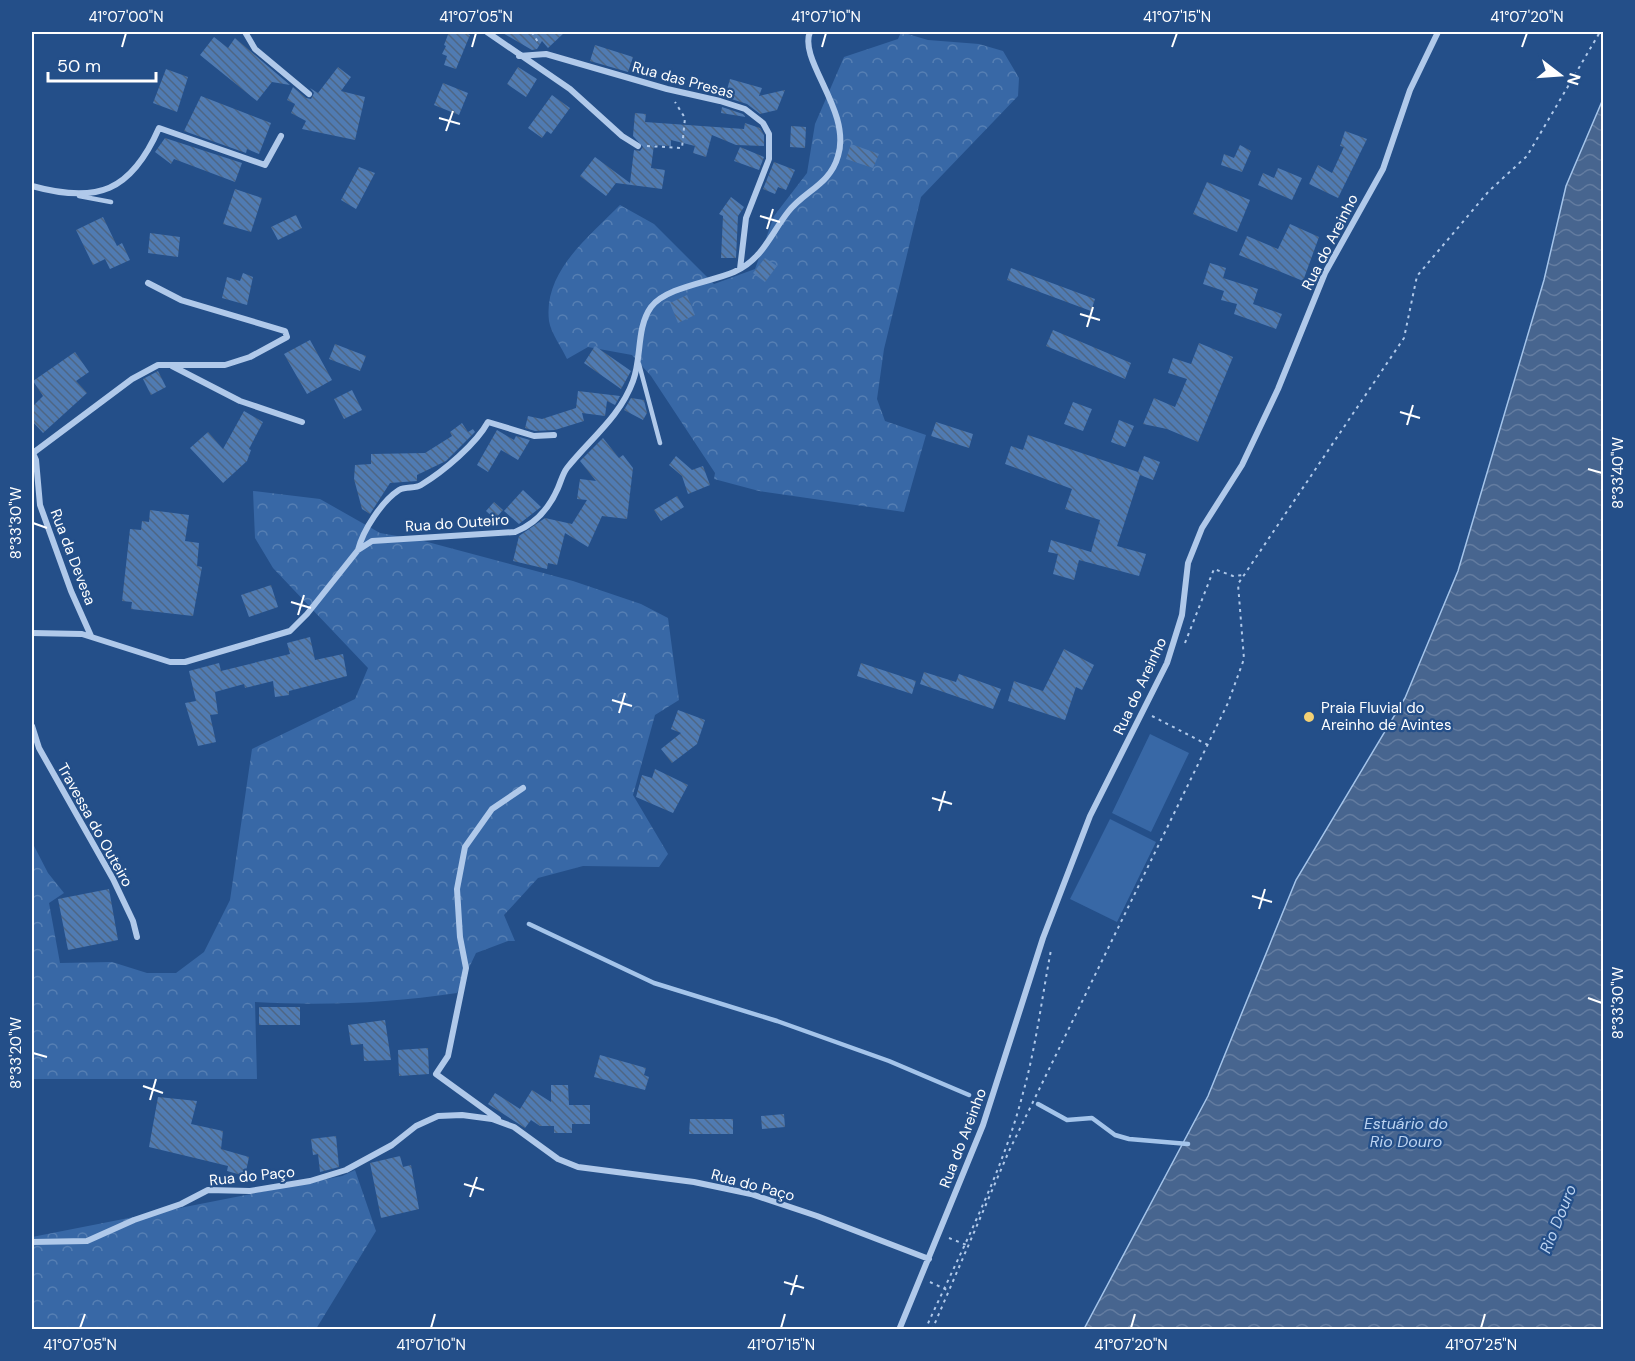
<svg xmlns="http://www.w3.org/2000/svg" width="1635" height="1361" viewBox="0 0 1635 1361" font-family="'DM Sans',sans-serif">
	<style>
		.forest { fill: url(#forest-crowns) }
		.pitch { fill: #3868a6 }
		.water { fill: url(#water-waves); stroke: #a4c4ea; stroke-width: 1.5 }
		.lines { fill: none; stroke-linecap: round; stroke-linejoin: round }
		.stream { stroke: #a4c4ea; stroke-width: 4.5 }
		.building { fill: url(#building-back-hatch) }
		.path { stroke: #b0c9ea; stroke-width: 2; stroke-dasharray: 3 4.5; stroke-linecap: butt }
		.lane { stroke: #b0c9ea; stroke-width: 4.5 }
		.street { stroke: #b0c9ea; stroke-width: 6 }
		.ticks { fill: none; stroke: #fff; stroke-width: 2 }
		.poi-dot { fill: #f4d174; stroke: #244f89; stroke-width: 2 }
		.labels { text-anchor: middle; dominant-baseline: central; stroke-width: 4.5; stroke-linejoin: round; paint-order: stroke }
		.street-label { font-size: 15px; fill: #fff; stroke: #244f89 }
		.poi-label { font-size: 15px; fill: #fff; stroke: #244f89; text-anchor: start }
		.water-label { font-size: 16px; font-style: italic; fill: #bcd3f1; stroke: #244f89 }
		.neatline { fill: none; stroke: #fff; stroke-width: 2 }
		.ticks-label { font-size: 15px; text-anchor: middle; fill: #fff }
	</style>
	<defs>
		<pattern id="forest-crowns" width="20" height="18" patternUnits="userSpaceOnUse" patternTransform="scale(1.5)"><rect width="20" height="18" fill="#3868a6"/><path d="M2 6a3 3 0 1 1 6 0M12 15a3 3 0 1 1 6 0" fill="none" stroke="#567fb3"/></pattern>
		<pattern id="water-waves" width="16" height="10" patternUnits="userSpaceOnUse" patternTransform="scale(1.5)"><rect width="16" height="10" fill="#47658f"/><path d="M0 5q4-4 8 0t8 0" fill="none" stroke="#637ca0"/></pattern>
		<pattern id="building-back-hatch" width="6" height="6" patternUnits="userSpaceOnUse" patternTransform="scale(1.5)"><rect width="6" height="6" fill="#507bb2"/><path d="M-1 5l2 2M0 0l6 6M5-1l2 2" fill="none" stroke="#4e6684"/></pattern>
	</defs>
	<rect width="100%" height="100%" fill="#244f89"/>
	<path class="forest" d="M901,32L928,40L979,44L1003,51L1019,78L1018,96L921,197L884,349L877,399L885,421L926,435L904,512L759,491L714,479L715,473L651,376L632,355L588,347L567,359C562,348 551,333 549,321C543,271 590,236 620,205L654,224L714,284L755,269L774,216L807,173L815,124L844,57L898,39Z
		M253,491L320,499L380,533L420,540L573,581L641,604L668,618L679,700L655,715L633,795L668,854L659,867L583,866L538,878L504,915L515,941H508L476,953L457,993C389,1003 324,1006 255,1002L257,1079H32V842L48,873L64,893L49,903L60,963L112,962L147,973H176L204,952L230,900L252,749L355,699L368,668L273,568L255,538Z
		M355,1170L376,1231L316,1329L32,1330V1237L342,1176Z"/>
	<path class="pitch" d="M1150,734L1189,753L1151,832L1112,813Z
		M1110,819L1156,842L1117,922L1070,899Z"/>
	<path class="water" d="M1603,99V1329H1084L1208,1096L1296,880L1405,698L1458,571L1544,280L1566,186Z"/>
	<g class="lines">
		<path class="stream" d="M529,924L654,983L777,1021L889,1061L969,1095
			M1038,1104L1067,1120L1092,1118L1115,1135L1129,1139L1188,1144"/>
	</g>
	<path class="building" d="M449,32H464L470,35L456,69L444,65L447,56L442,54L446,46L444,45Z
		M501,32H565L548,48L542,41L537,49L532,50Z
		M214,37L228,48L235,38L290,85L272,82L257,101L200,55Z
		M595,45L633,57L628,72L590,61Z
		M338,67L351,77L341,91L365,97L355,140L302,129L306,121L291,113L295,104L287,100L293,87L306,98L311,99L314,93L310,88L318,93Z
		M518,67L537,79L526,97L507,84Z
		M166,69L188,77L177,112L153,103Z
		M730,79L762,88L759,96L785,90L777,110L760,114L747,104L725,97Z
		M443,83L468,93L459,115L434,105Z
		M552,95L570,108L551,134L547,131L542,138L528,128Z
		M201,96L271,123L259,154L247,149L246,153L184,131Z
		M722,107L743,114L746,117L721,113Z
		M635,113L646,114L645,122L744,129L745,123L760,128L764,135V146L736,145L712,135L706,157L693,153L695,146L671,140V146L654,145L651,168L665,170L662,189L616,183L606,196L580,176L595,157L630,183L634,150L640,151L643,147L633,136Z
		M791,126L806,127L805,148L790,147Z
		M1345,131L1367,139L1338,198L1309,184L1318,165L1332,173L1344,147L1340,146Z
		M165,138L242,163L235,182L174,159L171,164L155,152Z
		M851,144L879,154L873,168L846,159Z
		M1240,145L1251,151L1242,172L1221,165L1224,154L1234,158Z
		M740,147L764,157L759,170L734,161Z
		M774,162L795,170L786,190L778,187L775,194L763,189Z
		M359,167L375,173L356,209L341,200Z
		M1278,168L1302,178L1292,200L1258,185L1263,173L1274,178Z
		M1207,182L1250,200L1237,232L1193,214Z
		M235,189L262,198L251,232L223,224Z
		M731,197L744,207L738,216L736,258H721L723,216L719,214Z
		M296,215L302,228L278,240L271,227Z
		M103,217L117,246L122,243L130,260L110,269L105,259L93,265L76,230Z
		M1290,224L1319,237L1303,281L1239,255L1247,236L1278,249Z
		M150,233L180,237L178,257L148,253Z
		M765,258L777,266L765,282L753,273Z
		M1210,263L1226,268L1223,278L1258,289L1253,304L1282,314L1276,329L1234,314L1237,304L1221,300L1224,291L1203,284Z
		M1011,268L1095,299L1091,311L1007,280Z
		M243,273L253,277L247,305L222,298L227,277L240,281Z
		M687,295L695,315L678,323L670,303Z
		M1053,330L1131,363L1125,379L1046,346Z
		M310,340L332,380L307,394L284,354Z
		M1199,343L1233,357L1198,442L1167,429L1143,424L1154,398L1175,407L1187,379L1168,373L1173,358L1191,364Z
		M335,344L366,356L360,371L329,359Z
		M595,346L631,371L621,389L584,363Z
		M75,352L89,372L76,381L87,393L43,433L32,421V407L43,396L33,381Z
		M158,371L166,387L151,395L143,379Z
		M352,390L362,410L344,419L334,399Z
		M578,391L620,396L615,405L607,401L605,416L582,413L584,421L555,430L535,431L525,428L528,416L542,419L576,408Z
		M631,398L644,400L647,413L643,420L624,410Z
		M1073,402L1092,409L1083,431L1064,424Z
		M244,411L263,422L249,449L251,450L247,461L223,483L190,448L208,432L223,449Z
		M1119,420L1134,426L1125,447L1111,442Z
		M936,422L973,434L969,448L931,436Z
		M462,423L468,432L473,429L475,432L446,461L417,475V481L390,483L370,514L362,509L354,479L355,465L371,464V454L425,453L452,436L450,432Z
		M497,430L514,440L516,436L530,440L518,460L501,450L488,472L477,465Z
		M1028,435L1138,472L1144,456L1160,462L1153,480L1140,475L1117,546L1146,554L1139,576L1079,560L1074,580L1053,574L1058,554L1048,552L1051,540L1091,552L1100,520L1065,509L1072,489L1005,464L1011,446L1023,450Z
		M603,438L619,458L623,455L633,468L627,519L602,516L588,547L565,533L557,565L548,563L547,569L513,561L519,536L545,518L572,524L587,500L577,499L580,479L596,481L580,461Z
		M676,456L692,470L703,466L710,485L688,494L682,476L669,465Z
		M523,490L541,507L519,524L504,511Z
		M677,496L684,507L661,521L654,510Z
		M494,502L503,510L495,519L486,511Z
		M150,510L189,515L185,541L199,543L197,566L202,567L193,616L131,609L132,602L122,601L130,529L141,530L142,521L149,522Z
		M271,585L278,607L249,617L241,595Z
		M310,637L315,660L343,654L347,676L289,691V695L275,697L273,681L245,688L244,684L215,692L218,714L210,715L216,742L198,746L185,703L196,701L189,671L219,663L221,671L290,654L287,643Z
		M1064,649L1094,665L1082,690L1076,687L1065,720L1008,701L1014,681L1043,691Z
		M861,663L916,681L912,694L857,676Z
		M924,672L956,682L959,674L1001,689L993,709L920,684Z
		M678,710L705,720L697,744L672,763L661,749L681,733L671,729Z
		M655,769L688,785L673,813L636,797L642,775L652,778Z
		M109,889L118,940L68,950L58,899Z
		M259,1007H300V1025H259Z
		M385,1020L391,1060L364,1061L363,1044L351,1045L348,1025Z
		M428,1048L429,1074L399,1076L398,1050Z
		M600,1055L646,1068L644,1075L649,1077L645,1090L594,1077Z
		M551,1085H568L569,1105H590V1124H572V1133H554V1126H540L531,1120L525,1128L488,1104L495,1093L520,1109L532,1090L551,1102Z
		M158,1097L197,1101L191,1124L223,1131L221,1149L249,1157L245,1176L227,1171L228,1166L149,1147Z
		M784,1114L785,1127L762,1129L761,1116Z
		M690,1119H733V1134H689Z
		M336,1136L339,1167L320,1172L318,1154L313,1155L311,1139Z
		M400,1156L403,1167L411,1165L419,1209L381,1218L370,1163Z"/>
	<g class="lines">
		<path class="path" d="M532,32L539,44
			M647,146L682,148L685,118L675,102
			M1185,643L1214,569L1233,576L1244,575
			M1152,716L1208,745
			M949,1238L969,1246
			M930,1282L949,1291
			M925,1330C959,1255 1003,1172 1023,1093C1036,1047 1042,997 1051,950
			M932,1330L1009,1151L1228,703L1244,659L1238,584L1404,338L1417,276L1489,191L1527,156L1600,32"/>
		<path class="lane" d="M79,196L111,202
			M639,364L660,443"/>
		<path class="street" d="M245,32L255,49L309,94
			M487,32L570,89L622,136L638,146
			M519,56L546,54L667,89L720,101L745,109L763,123L769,134V159L746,218L740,269
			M32,186C97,204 131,192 159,128L265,165L281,136
			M172,366L240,401L302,422
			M32,451L36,460L40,505L71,591L91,636
			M33,453L132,379L158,365H225L250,357L287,337L285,331L181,300L148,283
			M358,550C363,530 382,501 399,490C406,486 415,489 421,485C444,471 476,444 488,422L534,436L554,435
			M32,633L82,634L170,662H185L290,631L307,614L358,550L372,541L515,532C535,524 549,509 558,488C561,481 563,473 567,468C590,439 620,417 633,381C642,358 636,328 651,307C666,287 711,282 734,272C762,260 770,235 788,212C804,191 830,185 838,156C852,111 798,60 810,32
			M32,726L39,748L113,879L133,921L137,937
			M498,1119L436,1074L448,1056L466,968L460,937L457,889L465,847L492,809L523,788
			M32,1242L87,1241L134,1220L181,1204L208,1190L250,1191L310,1181L346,1170L392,1145L416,1126L438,1116L462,1115L492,1119L514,1127L558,1159L578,1167L694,1182L751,1194L817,1216L929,1259
			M899,1330L983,1125L1043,938L1090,816L1167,663L1182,615L1188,563L1202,528L1242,465L1278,389L1325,273L1383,169L1410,90L1438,32"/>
	</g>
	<path class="ticks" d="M122,47L126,33M472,47L476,33M822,47L826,33M1172,47L1177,33M1522,47L1527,33M439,118L460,124M446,131L453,111M760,216L780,222M767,229L773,209M1080,314L1100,320M1087,327L1093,307M1400,412L1420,418M1407,425L1413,405M1588,469L1602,473M33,523L47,528M291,602L311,608M298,615L304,595M612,700L632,706M619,713L625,693M932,798L952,804M939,811L945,791M1252,896L1272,902M1259,909L1265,889M1588,998L1602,1003M33,1053L47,1057M143,1086L163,1093M150,1100L156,1079M464,1184L484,1190M470,1197L477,1177M784,1282L804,1288M791,1295L797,1275M80,1328L85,1314M431,1328L435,1314M781,1328L785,1314M1131,1328L1135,1314M1481,1328L1485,1314"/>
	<circle class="poi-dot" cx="1309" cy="717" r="6"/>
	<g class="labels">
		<g class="street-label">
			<text transform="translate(683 80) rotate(15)">Rua das Presas</text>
			<text transform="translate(1330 242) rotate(-63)">Rua do Areinho</text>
			<text transform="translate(457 523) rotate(-4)">Rua do Outeiro</text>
			<text transform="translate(73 557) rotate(69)">Rua da Devesa</text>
			<text transform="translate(1140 686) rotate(-65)">Rua do Areinho</text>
			<text transform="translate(95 825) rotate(61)">Travessa do Outeiro</text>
			<text transform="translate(963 1138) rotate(-69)">Rua do Areinho</text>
			<text transform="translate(252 1176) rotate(-6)">Rua do Paço</text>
			<text transform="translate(753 1185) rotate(15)">Rua do Paço</text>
		</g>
		<g class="poi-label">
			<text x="1321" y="708">Praia Fluvial do<tspan x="1321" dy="17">Areinho de Avintes</tspan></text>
		</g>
		<g class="water-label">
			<text x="1406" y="1123">Estuário do<tspan x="1406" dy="18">Rio Douro</tspan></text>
			<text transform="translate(1558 1219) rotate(-68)">Rio Douro</text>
		</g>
	</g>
	<rect width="1635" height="1361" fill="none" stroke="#244f89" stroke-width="66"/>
	<g transform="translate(1560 75) rotate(107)" stroke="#244f89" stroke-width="4.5" paint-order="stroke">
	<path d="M0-4.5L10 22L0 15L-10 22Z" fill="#ffffff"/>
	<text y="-9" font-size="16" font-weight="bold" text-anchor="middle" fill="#ffffff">N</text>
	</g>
	<path d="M48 72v9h108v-9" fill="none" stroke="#ffffff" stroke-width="3"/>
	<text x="57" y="72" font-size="18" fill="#ffffff" stroke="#244f89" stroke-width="4.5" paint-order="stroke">50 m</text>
	<rect x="33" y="33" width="1569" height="1295" class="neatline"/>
	<g class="ticks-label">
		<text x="126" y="22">41°07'00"N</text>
		<text x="476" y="22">41°07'05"N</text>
		<text x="826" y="22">41°07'10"N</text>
		<text x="1177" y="22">41°07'15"N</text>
		<text x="1527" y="22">41°07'20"N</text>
		<text transform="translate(1618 473) rotate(-90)" y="5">8°33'40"W</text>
		<text transform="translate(16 523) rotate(-90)" y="5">8°33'30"W</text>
		<text transform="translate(1618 1003) rotate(-90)" y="5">8°33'30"W</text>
		<text transform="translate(16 1053) rotate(-90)" y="5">8°33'20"W</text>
		<text x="80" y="1350">41°07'05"N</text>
		<text x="431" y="1350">41°07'10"N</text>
		<text x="781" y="1350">41°07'15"N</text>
		<text x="1131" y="1350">41°07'20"N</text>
		<text x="1481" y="1350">41°07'25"N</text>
	</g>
</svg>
